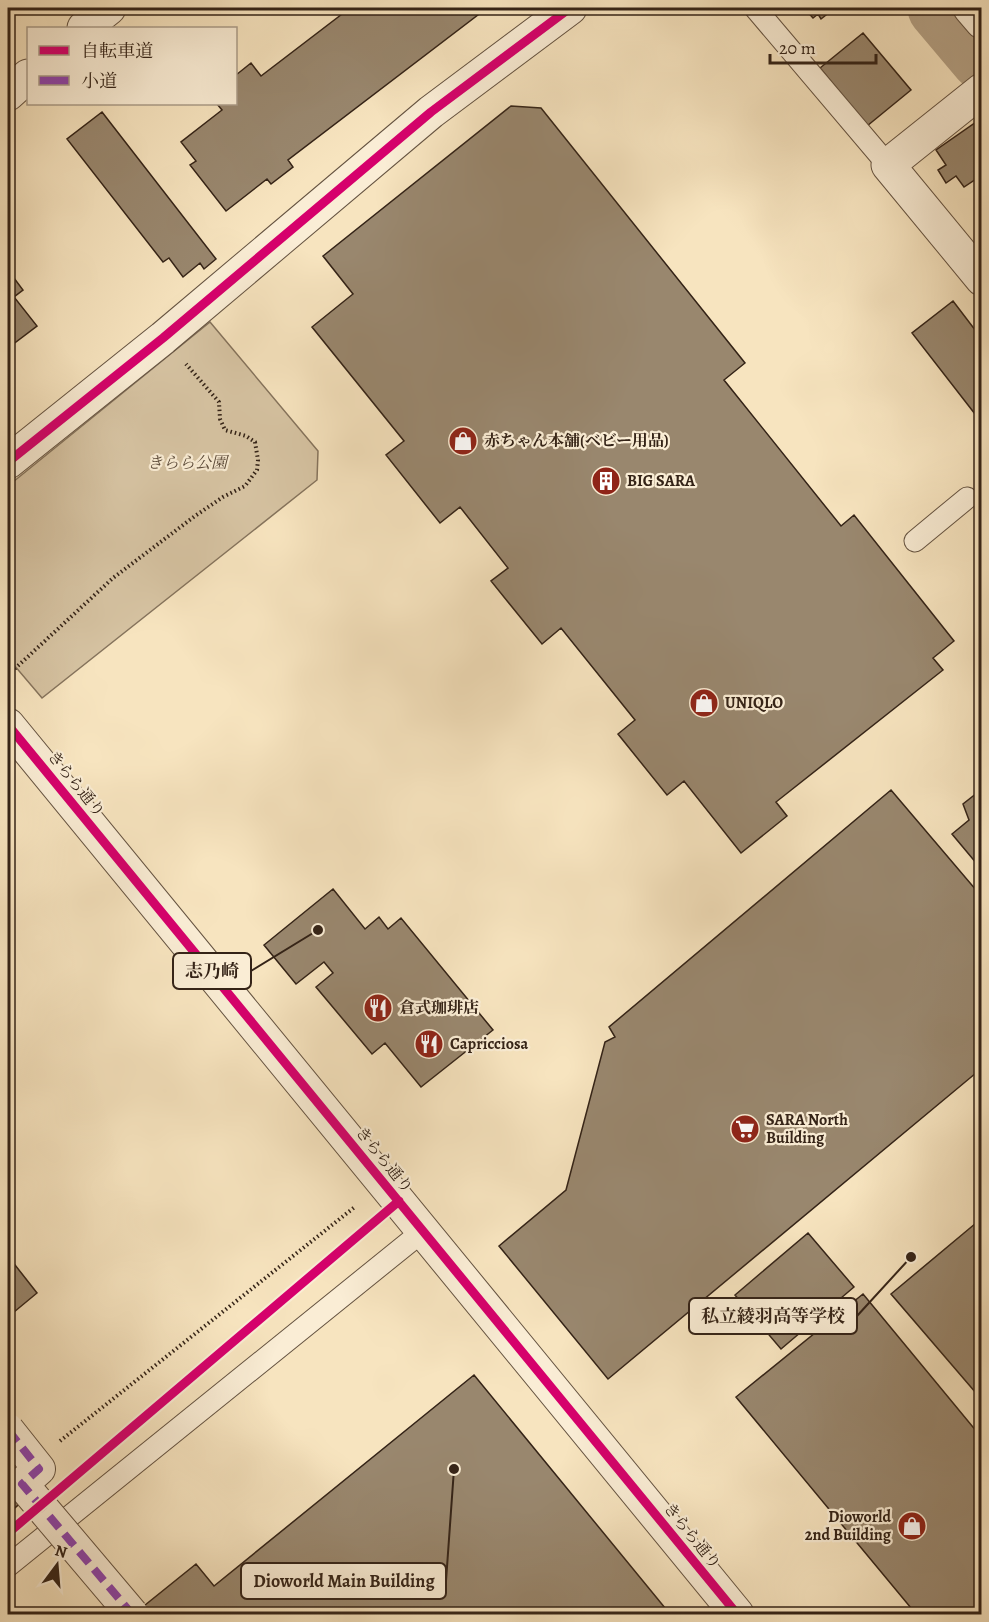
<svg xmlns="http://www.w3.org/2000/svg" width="989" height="1622" viewBox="0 0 989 1622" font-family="Alegreya,'Noto Serif JP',serif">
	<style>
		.green { fill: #d6c3a2; stroke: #85735c; stroke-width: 1.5 }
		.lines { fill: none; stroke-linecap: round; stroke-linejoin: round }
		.river { stroke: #b5a286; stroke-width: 63 }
		.building { fill: #99876e; stroke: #342317; stroke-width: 1.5 }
		.service-casing { stroke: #655341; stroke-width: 23 }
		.minor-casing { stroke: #655341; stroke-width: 35 }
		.tertiary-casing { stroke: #655341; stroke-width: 35 }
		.path { stroke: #342317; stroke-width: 4; stroke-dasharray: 1.5 3; stroke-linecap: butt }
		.service { stroke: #faedd5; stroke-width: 21 }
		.minor { stroke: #faedd5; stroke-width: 33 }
		.tertiary { stroke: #faedd5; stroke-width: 33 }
		.pedestrian-bridge-casing { stroke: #655341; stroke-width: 34; stroke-linecap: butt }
		.pedestrian-bridge { stroke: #faedd5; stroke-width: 32 }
		.quiet { stroke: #8e44ad; stroke-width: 8; stroke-dasharray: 15 8; stroke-linecap: butt }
		.cycleway-casing { stroke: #faedd5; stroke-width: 13 }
		.cycleway { stroke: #d6006c; stroke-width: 9 }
		.labels { text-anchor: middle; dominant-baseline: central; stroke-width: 4.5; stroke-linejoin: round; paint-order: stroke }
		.poi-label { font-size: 16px; font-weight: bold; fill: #342317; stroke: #faedd5; text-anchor: start }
		.park-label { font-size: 16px; font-style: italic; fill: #5c4b3a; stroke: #faedd5 }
		.street-label { font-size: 16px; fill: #342317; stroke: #faedd5 }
		.leader { fill: none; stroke: #342317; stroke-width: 2 }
		.callout-dot { fill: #342317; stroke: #faedd5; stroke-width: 2 }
		.callout { fill: #faedd5; stroke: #342317; stroke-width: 2 }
		.callout-label { font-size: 18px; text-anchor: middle; font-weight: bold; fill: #342317 }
	</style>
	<rect width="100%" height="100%" fill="#f7e4bf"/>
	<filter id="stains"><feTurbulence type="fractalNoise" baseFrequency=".00333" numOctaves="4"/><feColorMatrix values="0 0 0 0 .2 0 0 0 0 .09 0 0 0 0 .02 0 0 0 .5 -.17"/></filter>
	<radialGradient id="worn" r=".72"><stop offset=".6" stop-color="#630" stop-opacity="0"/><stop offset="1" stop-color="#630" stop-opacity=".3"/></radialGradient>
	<path class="green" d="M210,322L318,451L317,480L42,698L8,658V486Z"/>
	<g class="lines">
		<path class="river" d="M939,8L982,59"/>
	</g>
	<path class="building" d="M350,8H487L288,160L293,167L271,184L267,179L226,211L190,165L196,161L181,142L222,110L217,104H236V75L251,63L261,76Z
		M804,8H835L821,19L818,14L813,18Z
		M863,33L911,90L867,126L820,68Z
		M511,106L541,108L745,363L724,380L841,526L854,515L954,641L933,658L943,670L776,802L787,816L741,853L684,781L667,795L618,734L635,720L561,628L542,644L491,581L508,568L460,507L440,523L386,455L404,441L312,327L353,294L323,256Z
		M102,112L216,259L204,269L200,263L183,277L169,258L163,262L67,139Z
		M982,118V175L964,187L956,176L946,183L938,170L946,165L936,150Z
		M8,270L23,290L14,297L37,326L8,348Z
		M953,301L982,339V423L912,333Z
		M982,789V870L952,834L969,820L963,804Z
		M891,790L982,897V1068L608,1379L499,1246L566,1190L605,1042L615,1037L609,1027Z
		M333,889L365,929L379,917L388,929L401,918L493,1030L421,1087L385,1043L372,1054L316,987L333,973L324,962L296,984L264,945Z
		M982,1218V1400L891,1294Z
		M808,1233L854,1287L781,1349L735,1295Z
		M8,1256L37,1293L8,1317Z
		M863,1294L982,1438V1614H916L736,1397Z
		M474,1375L670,1614H134L196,1564L214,1586Z
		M8,1465L14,1473L26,1498L8,1514Z"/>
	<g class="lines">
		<g class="service-casing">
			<path id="service" d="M755,8L888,165
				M915,541L967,498
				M8,1566L423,1231"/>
		</g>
		<g class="minor-casing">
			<path id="minor" d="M970,8L982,22
				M84,28L109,8
				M982,90L888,165L982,279
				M8,94L28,76
				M8,462L163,338L431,112L570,8"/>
		</g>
		<g class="tertiary-casing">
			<path id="tertiary" d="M8,725L737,1614"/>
		</g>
		<path class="path" d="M8,675L113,578L195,516L223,497L245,486L257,470L258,460L255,442L246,436L225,430L220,419L219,402L186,364
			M60,1441L356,1206"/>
		<use href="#service" class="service"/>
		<use href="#minor" class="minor"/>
		<use href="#tertiary" class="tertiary"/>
		<g class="pedestrian-bridge-casing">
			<path id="pedestrian-bridge" d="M8,1430L39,1469L22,1484L132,1614"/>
		</g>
		<use href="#pedestrian-bridge" class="pedestrian-bridge"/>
		<path class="quiet" d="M8,1430L39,1469L22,1484L132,1614"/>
		<g class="cycleway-casing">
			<path id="cycleway" d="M8,462L163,338L431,112L570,8
				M8,725L737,1614
				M8,1533L399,1201"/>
		</g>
		<use href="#cycleway" class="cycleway"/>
	</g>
	<defs>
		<g id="shop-disc" transform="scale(1.5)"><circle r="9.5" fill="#8f2418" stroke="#faedd5"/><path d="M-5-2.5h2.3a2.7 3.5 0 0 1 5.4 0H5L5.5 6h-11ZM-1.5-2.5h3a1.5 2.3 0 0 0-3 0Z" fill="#fff"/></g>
		<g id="building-disc" transform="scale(1.5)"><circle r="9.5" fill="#8f2418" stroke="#faedd5"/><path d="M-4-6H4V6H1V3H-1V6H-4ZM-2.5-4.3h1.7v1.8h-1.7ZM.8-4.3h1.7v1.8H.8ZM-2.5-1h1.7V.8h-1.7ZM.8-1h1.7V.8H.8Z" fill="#fff"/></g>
		<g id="restaurant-disc" transform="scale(1.5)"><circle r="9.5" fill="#8f2418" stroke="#faedd5"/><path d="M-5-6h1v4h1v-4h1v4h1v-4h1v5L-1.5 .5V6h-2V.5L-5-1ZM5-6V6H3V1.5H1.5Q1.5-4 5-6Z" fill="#fff"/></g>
		<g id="supermarket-disc" transform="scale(1.5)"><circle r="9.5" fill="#8f2418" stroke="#faedd5"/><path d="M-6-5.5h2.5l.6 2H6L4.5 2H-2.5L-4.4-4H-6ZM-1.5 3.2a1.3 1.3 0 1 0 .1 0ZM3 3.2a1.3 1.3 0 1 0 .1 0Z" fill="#fff"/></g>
	</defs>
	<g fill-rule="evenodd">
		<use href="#shop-disc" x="463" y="441"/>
		<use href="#building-disc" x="606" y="481"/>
		<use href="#shop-disc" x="704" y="703"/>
		<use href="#restaurant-disc" x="378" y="1008"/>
		<use href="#restaurant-disc" x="429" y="1044"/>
		<use href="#supermarket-disc" x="745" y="1129"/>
		<use href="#shop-disc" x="912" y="1526"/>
	</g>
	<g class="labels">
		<g class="poi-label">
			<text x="484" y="441">赤ちゃん本舗(ベビー用品)</text>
			<text x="627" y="481">BIG SARA</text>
			<text x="725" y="703">UNIQLO</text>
			<text x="399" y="1008">倉式珈琲店</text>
			<text x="450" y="1044">Capricciosa</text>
			<text x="766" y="1120">SARA North<tspan x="766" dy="18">Building</tspan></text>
			<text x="891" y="1517" text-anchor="end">Dioworld<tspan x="891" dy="18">2nd Building</tspan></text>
		</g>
		<g class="park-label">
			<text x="187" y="463">きらら公園</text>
		</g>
		<g class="street-label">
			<text transform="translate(76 784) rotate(51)">きらら通り</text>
			<text transform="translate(384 1160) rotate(51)">きらら通り</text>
			<text transform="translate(692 1536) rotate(51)">きらら通り</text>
		</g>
	</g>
	<path class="leader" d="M318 930L251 971M911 1257L857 1316M454 1469L446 1581"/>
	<g class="callout-dot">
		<circle cx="318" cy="930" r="6"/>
		<circle cx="911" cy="1257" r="6"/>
		<circle cx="454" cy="1469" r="6"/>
	</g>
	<g class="callout">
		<rect x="173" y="953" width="78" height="36" rx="6"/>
		<rect x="689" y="1298" width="168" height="36" rx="6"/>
		<rect x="241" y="1563" width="205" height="36" rx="6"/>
	</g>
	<g class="callout-label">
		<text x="212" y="977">志乃崎</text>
		<text x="773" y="1322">私立綾羽高等学校</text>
		<text x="344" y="1587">Dioworld Main Building</text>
	</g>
	<rect width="989" height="1622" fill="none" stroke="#f7e4bf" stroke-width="30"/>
	<rect x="9" y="9" width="971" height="1604" fill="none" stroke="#342317" stroke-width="3"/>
	<rect x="15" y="15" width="959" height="1592" fill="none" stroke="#342317" stroke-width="1.5"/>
	<rect x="27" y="27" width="210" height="78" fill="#faedd5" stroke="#ab9c89" stroke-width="1.5"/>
	<rect x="39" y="46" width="30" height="9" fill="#d6006c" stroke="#ab9c89" stroke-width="1.5"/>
	<text x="81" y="57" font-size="18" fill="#342317">自転車道</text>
	<rect x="39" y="76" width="30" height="9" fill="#8e44ad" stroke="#ab9c89" stroke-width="1.5"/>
	<text x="81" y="87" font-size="18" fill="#342317">小道</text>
	<g transform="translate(57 1565) rotate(16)" stroke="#faedd5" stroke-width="4.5" paint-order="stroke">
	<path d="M0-4.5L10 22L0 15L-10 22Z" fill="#342317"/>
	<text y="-9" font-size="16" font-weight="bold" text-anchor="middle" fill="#342317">N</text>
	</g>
	<path d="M770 54v9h106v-9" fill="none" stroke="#342317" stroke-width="3"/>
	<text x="779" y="54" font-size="18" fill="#342317" stroke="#faedd5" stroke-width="4.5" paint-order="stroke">20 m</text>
	<rect width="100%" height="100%" filter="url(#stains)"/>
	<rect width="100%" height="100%" fill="url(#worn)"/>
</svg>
